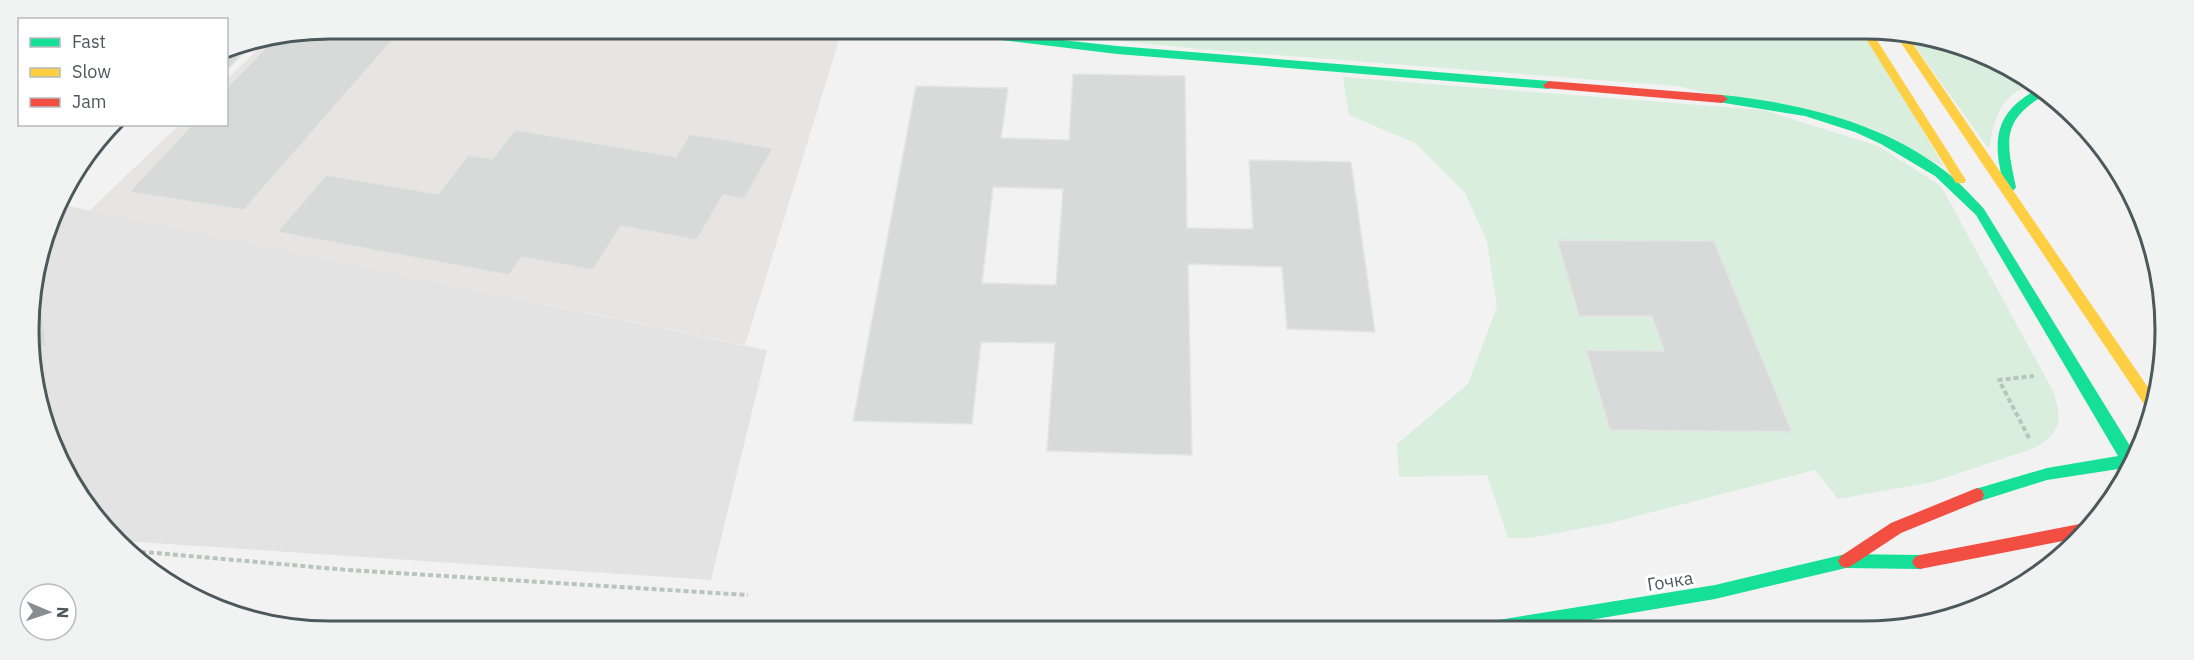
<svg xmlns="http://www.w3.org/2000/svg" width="2194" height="660" viewBox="0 0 2194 660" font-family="'IBM Plex Sans',sans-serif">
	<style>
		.commercial { fill: #e7e4e1 }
		.education { fill: #e4e3e4 }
		.green { fill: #d9eedc }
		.building { fill: #d8dada; stroke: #e3e4e4; stroke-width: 1.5; fill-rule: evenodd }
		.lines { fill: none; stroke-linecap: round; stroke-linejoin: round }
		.path { stroke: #bac4bf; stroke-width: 4; stroke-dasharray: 5 3; stroke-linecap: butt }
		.fast { fill: #16e098; fill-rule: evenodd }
		.slow { fill: #ffcf43; fill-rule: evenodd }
		.jam { fill: #f24e42; fill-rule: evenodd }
		.labels { text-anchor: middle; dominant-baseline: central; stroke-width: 6; stroke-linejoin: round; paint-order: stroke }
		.street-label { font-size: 18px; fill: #4b585c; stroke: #fff }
		.rim { fill: none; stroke: #4b585c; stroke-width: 3 }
	</style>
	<rect width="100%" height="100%" fill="#f2f2f2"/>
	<path class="commercial" d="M330,29L842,30L745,345L89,211L179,125L226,124L227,79L266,41Z"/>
	<path class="education" d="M58,204L767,350L711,580L122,541L91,514L44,427L29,310Z"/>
	<path class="green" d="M1025,31L1867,34L1944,167L1873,129L1677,86L1198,49Z
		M1906,34H1922L2031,79L2035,83C2001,94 1994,117 1989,149Z
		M1343,77L1763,110L1878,146L1941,186L2053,391C2063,421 2061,434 2032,449L1932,482L1838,499L1815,470L1610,523L1530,538H1508L1487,475L1399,477L1397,444L1468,384L1497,307L1487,241L1465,193L1415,143L1349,115Z"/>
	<path class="building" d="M330,28L402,29L244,210L129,192L193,124H226V89L273,40Z
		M252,44L227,70H226V49Z
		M1073,74L1185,76L1187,228L1253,229L1249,160L1351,162L1375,332L1287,329L1282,267L1188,264L1192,455L1047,451L1055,343L981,342L972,424L853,421L916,86L1008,88L1001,138L1069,140ZM993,187L1063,189L1056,285L982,283Z
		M515,130L676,157L690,134L773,148L744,199L723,195L697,240L621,226L593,270L522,257L509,275L277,232L326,175L438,194L468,155L492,159Z
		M1557,240L1714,241L1792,432L1610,430L1586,350L1664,351L1652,316H1579Z
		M39,273L46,346L34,350L29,310Z"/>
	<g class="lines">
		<path class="path" d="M2029,438L1999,380L2034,376
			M133,551L348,570L748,595
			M1867,629L1940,618"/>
		<path class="fast" d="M946,31H980L1117,46L1549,81L1555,85L1549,89L1117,54L951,34Z
			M2040,88L2046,94C2001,121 2006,140 2016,187L2014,190H2006C2002,182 2001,172 1999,163C1993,125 2007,105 2040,88Z
			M1722,95C1799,103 1882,122 1945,171C1959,182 1972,196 1984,209L2135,454L2129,470L2125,468L2047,480L1977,502L1972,500L1970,495L1972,490L2047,468L2118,456L1976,215L1935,176L1881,144L1855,132L1805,116L1718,102L1716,99Z
			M1846,554L1920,555L1925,557L1928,562L1925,567L1920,569L1846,568L1715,599L1542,628H1490L1492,623L1498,620L1715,585Z"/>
		<path class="slow" d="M1863,34H1873L1964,177L1966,180L1964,183H1956Z
			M1895,34H1906L2156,399L2151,411L2148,410Z"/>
		<path class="jam" d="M1549,81L1722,95L1728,99L1722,103L1545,88L1543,85Z
			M1977,488L1982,490L1984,495L1982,500L1901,533L1851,566L1846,568L1841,566L1838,561L1841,556L1891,523Z
			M2085,523L2089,525L2078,538L1920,569L1915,567L1912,562L1915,557L1920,555Z"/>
	</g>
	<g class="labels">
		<g class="street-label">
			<text transform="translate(1670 581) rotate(-9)">Гочка</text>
		</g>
	</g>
	<path d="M0 0H2194V660H0ZM330 39H1864A291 291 0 0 1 2155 330V330A291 291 0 0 1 1864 621H330A291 291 0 0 1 39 330V330A291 291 0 0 1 330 39Z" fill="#f1f2f2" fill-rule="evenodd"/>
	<path class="rim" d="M330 39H1864A291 291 0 0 1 2155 330V330A291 291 0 0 1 1864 621H330A291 291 0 0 1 39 330V330A291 291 0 0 1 330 39Z"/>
	<rect x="18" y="18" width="210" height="108" fill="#ffffff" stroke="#b7bcbe" stroke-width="1.5"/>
	<rect x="30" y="38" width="30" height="9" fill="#16e098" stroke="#b7bcbe" stroke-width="1.5"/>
	<text x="72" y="48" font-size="18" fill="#4b585c">Fast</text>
	<rect x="30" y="68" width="30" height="9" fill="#ffcf43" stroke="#b7bcbe" stroke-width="1.5"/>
	<text x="72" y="78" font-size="18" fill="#4b585c">Slow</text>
	<rect x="30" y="98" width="30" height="9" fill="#f24e42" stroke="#b7bcbe" stroke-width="1.5"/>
	<text x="72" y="108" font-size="18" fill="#4b585c">Jam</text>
	<g transform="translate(48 612) rotate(92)"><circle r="28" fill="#ffffff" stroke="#b7bcbe" stroke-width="1.5"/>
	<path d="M0-4.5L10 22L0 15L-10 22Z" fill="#858e90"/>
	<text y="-9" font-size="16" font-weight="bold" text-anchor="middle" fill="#4b585c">N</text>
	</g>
</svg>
